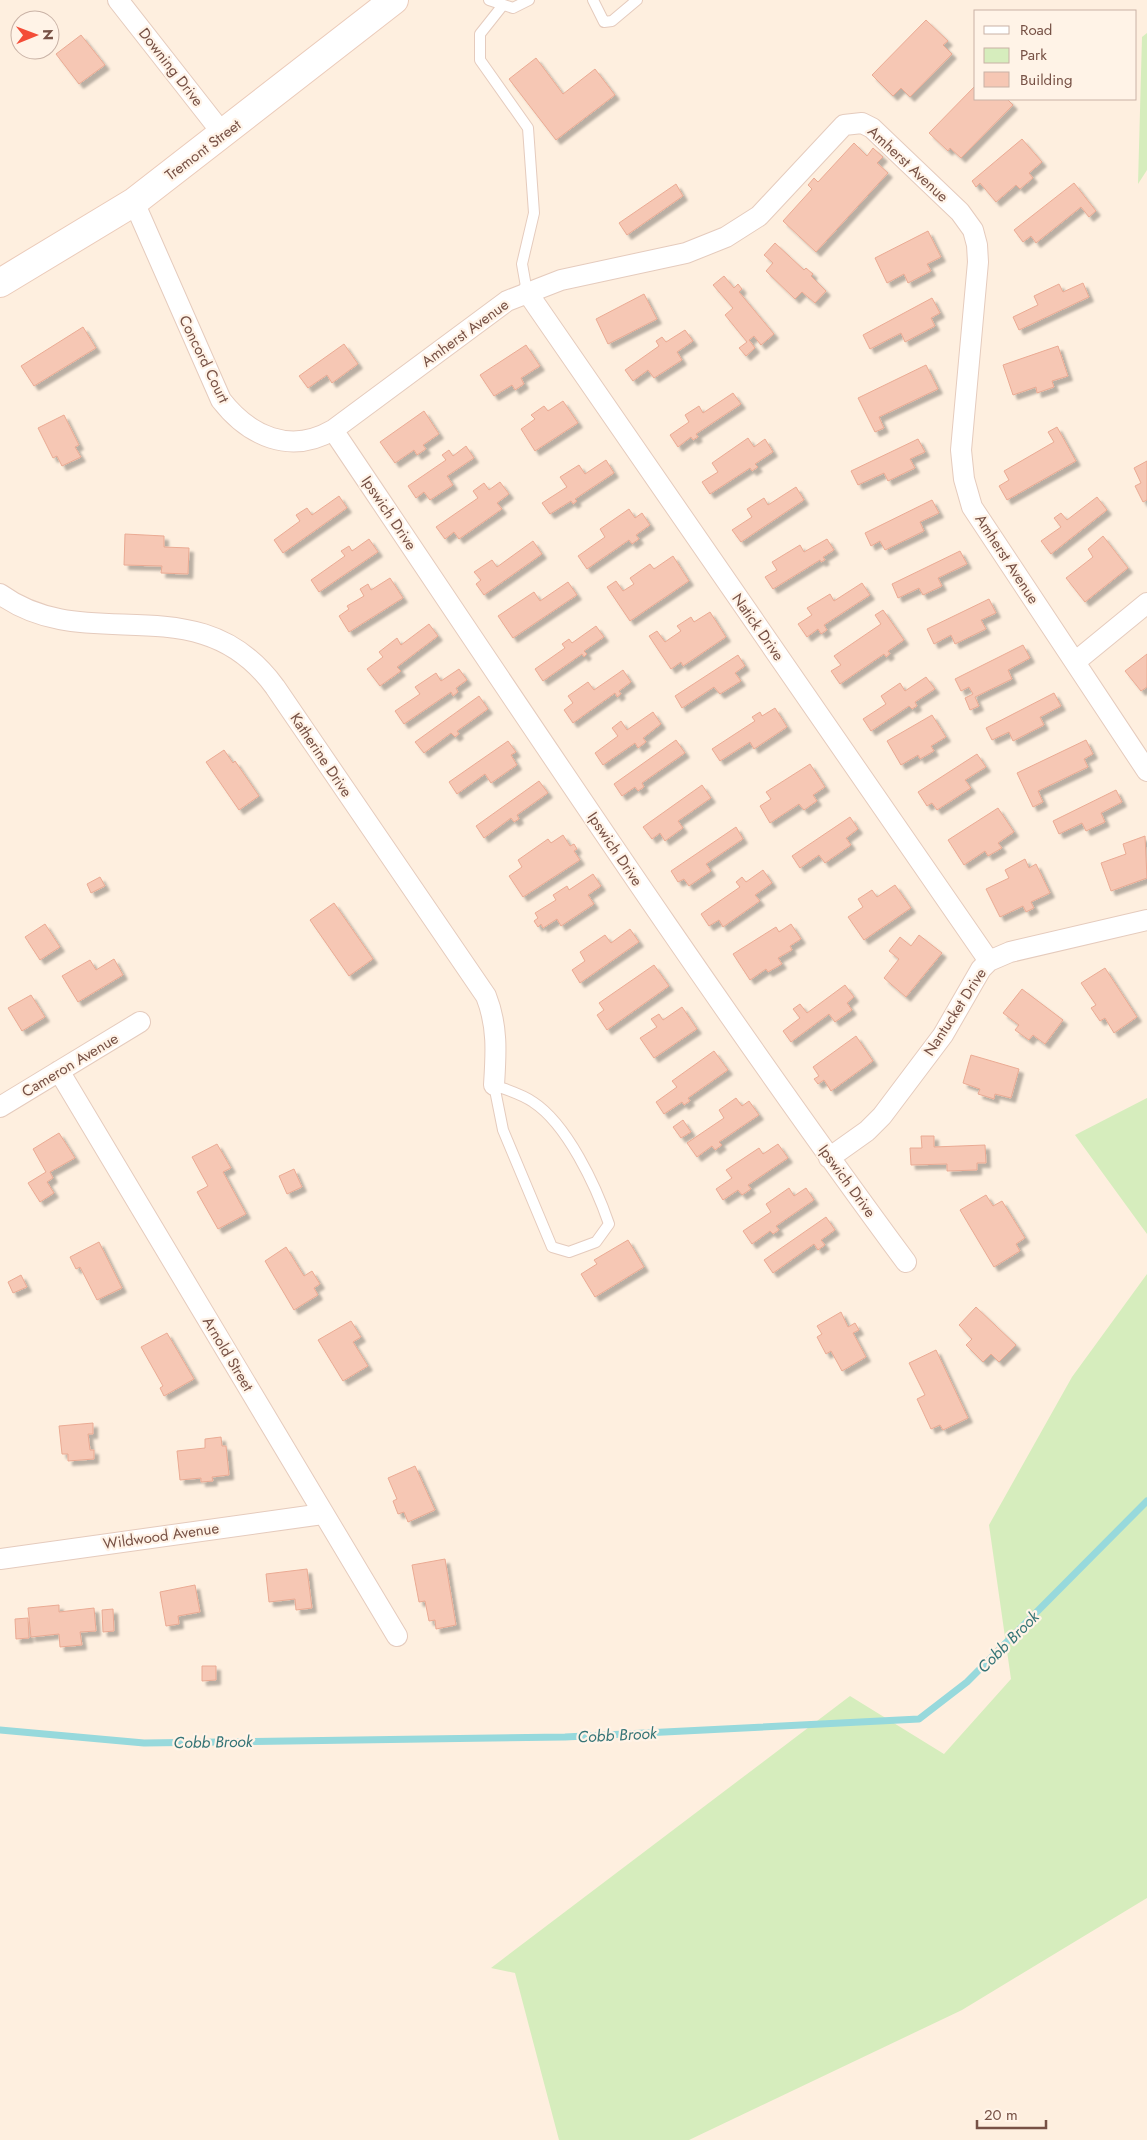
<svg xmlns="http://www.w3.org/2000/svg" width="1147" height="2140" viewBox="0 0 1147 2140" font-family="Jost,sans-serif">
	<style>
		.green { fill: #d6edbd }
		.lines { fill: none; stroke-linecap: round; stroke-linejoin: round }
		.stream { stroke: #97d9dc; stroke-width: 7 }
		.building { fill: #f6c7b4; stroke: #eaaa93; filter: url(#shadow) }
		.service-casing { stroke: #e5cbbd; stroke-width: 12 }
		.minor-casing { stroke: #e5cbbd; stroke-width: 22 }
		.secondary-casing { stroke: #ebcbba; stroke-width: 30 }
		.service { stroke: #fff; stroke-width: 10 }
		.minor { stroke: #fff; stroke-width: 20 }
		.secondary { stroke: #fff; stroke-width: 28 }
		.labels { text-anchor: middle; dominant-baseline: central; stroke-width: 4.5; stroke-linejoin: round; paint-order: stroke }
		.street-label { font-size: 15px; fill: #775145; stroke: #fff3e7 }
		.water-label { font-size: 16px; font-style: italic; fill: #357476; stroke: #fff3e7 }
	</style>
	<defs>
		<filter id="shadow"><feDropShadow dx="4.5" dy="4.5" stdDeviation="1" flood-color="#0004"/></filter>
	</defs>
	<rect width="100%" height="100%" fill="#feefdf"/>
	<path class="green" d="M1147,33V170L1138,184L1142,37Z
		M1147,1098V1234L1075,1135Z
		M1147,1274V1898L962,2010L689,2140H559L515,1973L491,1968L850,1696L944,1754L1011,1679L989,1525L1072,1377Z"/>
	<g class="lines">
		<path class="stream" d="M0,1730L144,1743L565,1737L919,1719L967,1682L1147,1501"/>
	</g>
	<path class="building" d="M926,20L948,41L943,45L952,54L910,97L901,88L893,96L872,75Z
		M81,35L105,65L79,84L56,54Z
		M536,58L563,94L595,69L615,95L556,140L509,79Z
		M976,85V99H1007L1013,105L961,158L950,148L948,151L929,133Z
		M1022,139L1042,162L1029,173L1033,178L1020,189L1016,185L996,202L980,183L976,187L972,181Z
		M854,143L867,156L873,148L883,157L877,163L888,173L816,252L783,221L812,189L808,185L814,178L818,182Z
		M1074,183L1096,211L1089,217L1081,207L1036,243L1031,236L1023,242L1014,230Z
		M676,184L683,196L627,235L619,223Z
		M928,231L941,257L927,264L931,271L908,283L904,274L887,283L875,258Z
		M775,243L804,270L806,268L813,274L811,276L826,291L815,303L802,292L795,299L766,271L773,263L764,255Z
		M724,276L734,288L738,284L742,289L739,292L774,334L761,345L754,336L749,340L755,348L746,356L739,348L747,342L725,315L733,308L713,285Z
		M1083,283L1089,297L1019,330L1013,317L1038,305L1034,296L1059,284L1063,292Z
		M644,294L657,319L608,344L596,319Z
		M932,298L940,313L931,318L935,326L905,342L901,333L870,349L863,335Z
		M83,327L96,348L34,386L21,366Z
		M685,330L693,341L677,352L682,360L654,378L648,370L633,381L625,370L659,346L656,341L662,337L666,342Z
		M344,344L358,364L332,383L327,375L308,388L299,376Z
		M526,345L540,366L521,378L524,384L515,390L512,385L494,396L480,375Z
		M1058,346L1068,376L1052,381L1054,387L1037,393L1036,387L1013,395L1003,365Z
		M926,365L938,389L879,417L884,428L875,432L858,398Z
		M733,393L741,404L696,434L698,437L693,440L691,437L678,447L670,435L689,422L685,415L699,406L703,413Z
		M563,401L578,423L535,451L521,429L535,419L531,415L544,406L548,411Z
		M424,411L439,434L423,445L426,449L417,455L414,450L395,463L380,442Z
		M64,415L79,445L75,447L81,457L62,466L57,456L53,458L38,428Z
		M1057,427L1076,461L1007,500L999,486L1009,480L1004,471L1054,442L1048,432Z
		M748,438L754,447L765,439L773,452L755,464L758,467L752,471L750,468L710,494L702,482L718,472L712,463Z
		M918,439L925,452L910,459L915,468L888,481L884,473L858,485L851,471Z
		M466,446L474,458L447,476L453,485L430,500L424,492L416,498L408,486L446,460L442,455L449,450L453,456Z
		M606,460L614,473L575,499L577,501L573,504L571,501L550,514L542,503L567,487L560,477L579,465L585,474Z
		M1147,461V500L1143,502L1135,486L1141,483L1134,468Z
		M500,482L509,494L497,503L502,509L459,539L454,532L445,539L436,527L478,498L473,491L484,483L489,490Z
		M796,487L804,500L741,542L732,530L752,517L747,509L764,498L768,505Z
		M339,496L347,508L283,553L274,540L300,521L296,515L307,508L312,515Z
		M1097,497L1107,510L1051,554L1041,541L1061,527L1054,518L1061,513L1067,520Z
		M932,500L939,513L920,522L924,531L885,550L880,541L871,546L865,533Z
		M629,509L635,518L642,513L650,525L636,535L639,539L632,544L629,540L587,569L578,556L605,537L600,529Z
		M125,534L164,536V547L189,548L188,574L161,573L162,566L124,565Z
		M1103,536L1128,568L1085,602L1066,578L1093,557L1088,549Z
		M369,539L378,552L319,592L311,580L345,556L341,551L349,546L352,551Z
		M827,539L834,550L823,557L825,560L821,562L820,560L773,589L765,577L777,570L772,562L800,545L804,552Z
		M533,541L542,554L484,595L476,584L481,580L474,572L492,560L497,567Z
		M960,551L967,564L938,578L942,586L923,595L919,588L898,598L892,584Z
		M673,556L689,581L630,621L607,587L616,581L623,591L634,584L630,578L650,564L654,569Z
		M390,578L403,598L349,632L339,616L349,609L347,606L364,596L360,589L368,584L371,590Z
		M568,582L577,595L513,638L498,616L534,592L540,601Z
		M862,583L870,595L824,625L827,630L821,634L818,629L807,637L798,624L812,615L807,608L830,594L834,601Z
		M989,599L996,613L981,620L986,629L955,644L951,635L934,644L927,629Z
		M883,610L904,640L888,651L890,654L886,657L884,654L840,684L831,671L841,665L834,656L881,624L875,615Z
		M710,612L726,637L683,666L681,662L671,669L649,636L657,631L665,642L681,631L677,626L691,617L694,622Z
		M429,624L438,636L397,667L401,671L380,686L367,669L383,657L379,652L397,638L401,645Z
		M596,626L604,637L584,651L587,654L584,657L582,654L543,681L535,669L565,648L562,644L569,639L572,643Z
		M1023,645L1030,658L1008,670L1012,679L975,697L979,706L970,710L965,698L973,694L969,687L961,691L955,679Z
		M1147,654V687L1141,691L1125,671Z
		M738,655L745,666L735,673L741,681L720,694L714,687L682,708L675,696Z
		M459,669L467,680L456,688L458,692L453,696L451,692L404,724L395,711L420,694L415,687L436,673L441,681Z
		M623,670L631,682L619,691L621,694L617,697L615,693L573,723L564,710L573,703L568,696L588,682L594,690Z
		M926,677L935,689L915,702L917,706L912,709L909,706L871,731L863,719L886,704L881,696L900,683L905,691Z
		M1054,693L1061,706L1040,717L1044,725L1013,741L1009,732L992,740L986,728Z
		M479,696L488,709L457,731L459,734L455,737L451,733L424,753L415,742Z
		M775,708L787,727L754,749L750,742L720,761L712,749L755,721L752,717L760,712L762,716Z
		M653,712L661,724L643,738L646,742L638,748L635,743L603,765L595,753L618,736L612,728L621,721L627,730Z
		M932,715L946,737L931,746L934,751L920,759L918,755L901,765L887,741Z
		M676,740L685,753L642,783L644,787L638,791L635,787L622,796L614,784Z
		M1086,740L1093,754L1084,759L1088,767L1038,791L1043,802L1033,807L1017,773Z
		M508,741L516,752L511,755L517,765L491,783L485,774L457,794L449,782Z
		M224,750L233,763L235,761L259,796L239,810L206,762Z
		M977,754L986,767L965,780L971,788L937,810L932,803L927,806L918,792Z
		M810,764L825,787L813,795L817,801L804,810L799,804L770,823L760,806L771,799L766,792Z
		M539,781L548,793L517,815L519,819L514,822L511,818L484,838L476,826Z
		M702,785L711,798L678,821L683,828L665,841L660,833L652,839L643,827Z
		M1116,790L1122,802L1101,813L1105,822L1086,831L1082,823L1059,834L1053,821Z
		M998,808L1014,832L998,843L1002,848L988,856L985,851L964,865L948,840Z
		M850,817L858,829L846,838L851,845L825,863L819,855L800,868L792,856Z
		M736,827L743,839L706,864L711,871L689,886L684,879L678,882L671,871Z
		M563,835L570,846L574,844L577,849L574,851L580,860L523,897L509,876L522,867L518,860L548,839L551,843Z
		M1145,836L1147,878L1111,891L1101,863L1126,854L1123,844Z
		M1025,859L1029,868L1036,864L1050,893L1031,902L1034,908L1026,912L1023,906L1000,917L986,889L1009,878L1005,870Z
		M763,870L772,883L755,895L760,901L723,927L719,920L709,926L701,914L740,887L736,882L742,877L746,882Z
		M593,874L601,886L588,895L594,904L561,926L557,919L543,928L541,924L538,927L534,921L538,918L535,913L556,900L553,895L567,886L569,890Z
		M100,877L105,886L91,893L87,884Z
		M895,885L911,908L864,940L848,917L863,907L858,899L872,890L877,897Z
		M334,903L373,959L349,976L310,920Z
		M45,924L60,947L40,960L25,937Z
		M791,924L801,939L790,946L792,950L778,958L782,964L768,972L766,969L750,980L733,954L776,927L779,932Z
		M630,929L639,942L580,983L572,970L585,961L580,952L605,935L611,943Z
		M919,935L942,953L906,997L884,978L899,959L889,951L900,937L911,946Z
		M114,959L123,975L78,1002L62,976L90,960L96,970Z
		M654,965L669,986L607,1030L597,1015L604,1010L599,1003Z
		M1105,968L1137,1017L1114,1033L1105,1018L1100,1021L1091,1008L1096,1005L1081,983Z
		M845,985L854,997L847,1003L852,1010L835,1022L829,1014L791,1042L783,1031L800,1018L793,1009L800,1004L807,1013Z
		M1022,989L1063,1020L1045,1044L1033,1035L1029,1040L1015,1030L1019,1025L1003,1013Z
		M31,995L45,1017L22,1031L8,1008Z
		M682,1007L697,1029L654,1058L640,1038L657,1027L651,1019L659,1014L663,1020Z
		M856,1036L873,1061L831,1091L824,1080L818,1084L814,1079L819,1076L813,1067Z
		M714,1051L728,1070L688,1098L690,1101L684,1105L682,1102L664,1114L656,1102L677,1087L672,1081Z
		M971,1055L1019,1069L1011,1098L995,1094L994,1099L978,1094L980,1089L963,1083Z
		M736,1098L742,1106L749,1101L759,1115L719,1142L722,1145L715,1150L712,1146L697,1157L687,1143L724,1118L719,1110Z
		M683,1120L691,1132L681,1138L673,1127Z
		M59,1133L75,1158L50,1172L53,1178L47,1182L54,1193L40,1202L28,1183L46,1172L33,1149Z
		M921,1136H934V1147L985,1145L986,1163H977V1170L947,1171V1164L911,1165L910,1148H922Z
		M217,1144L231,1168L223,1172L246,1214L218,1229L197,1192L208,1186L192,1157Z
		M778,1144L788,1158L748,1185L751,1189L742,1195L738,1190L723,1200L716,1189L732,1178L726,1170L759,1148L763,1154Z
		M294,1169L302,1187L287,1194L279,1176Z
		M789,1188L794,1196L806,1188L814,1200L776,1226L779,1230L773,1234L770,1231L752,1244L743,1231L771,1212L766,1204Z
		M986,1195L993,1206L1002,1201L1025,1238L1016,1244L1020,1251L994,1267L960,1210Z
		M826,1217L835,1230L821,1240L825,1245L818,1250L814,1244L773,1273L764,1260Z
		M628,1240L644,1267L595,1297L581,1274L597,1264L594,1260Z
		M99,1242L122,1288L97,1300L80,1267L76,1269L70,1257Z
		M286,1247L304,1276L312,1271L320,1284L314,1288L318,1295L294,1310L265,1261Z
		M21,1275L27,1287L13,1293L8,1282Z
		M976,1307L1016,1345L999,1362L991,1354L983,1362L966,1345L972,1339L959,1325Z
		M841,1312L848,1327L855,1323L859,1330L853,1333L866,1357L842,1371L831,1351L826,1354L817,1337L822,1334L817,1326Z
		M351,1321L361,1337L353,1342L368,1366L343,1381L318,1340Z
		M167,1333L194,1379L164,1396L160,1388L163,1386L141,1347Z
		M936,1350L968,1418L943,1430L940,1425L931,1429L917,1399L925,1395L909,1363Z
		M93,1423V1434H88L90,1450H94V1459L68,1461V1454H62L59,1426Z
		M221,1437L222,1446H226L229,1475L212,1477L213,1481L201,1482V1478L180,1480L177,1451L205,1448V1439Z
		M415,1466L435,1510L408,1522L404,1512L398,1514L393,1501L397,1499L388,1478Z
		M445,1559L456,1625L436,1629L435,1620L429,1621L425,1601L419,1602L412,1565Z
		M307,1569L312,1608L296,1610L295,1599L269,1602L266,1574Z
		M195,1585L200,1612L178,1616L179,1624L166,1626L160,1592Z
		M59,1605V1612L94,1608L96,1631L80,1632L82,1645L60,1647L59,1634L31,1637L28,1608Z
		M113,1609L114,1631L103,1632L102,1610Z
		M28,1618L29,1638L16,1639L15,1619Z
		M202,1666H216V1680L202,1681Z"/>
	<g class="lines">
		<g class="service-casing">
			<path id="service" d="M489,0L513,8L529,0
				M593,0L604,22L612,21L637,0
				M503,5L480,34V60L528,128L534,213L522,264L527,292
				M494,1085C507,1090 522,1094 533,1102C567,1124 596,1186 609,1224L596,1242L569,1252L552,1247L503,1130Z"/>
		</g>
		<g class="minor-casing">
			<path id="minor" d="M118,0L223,134
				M134,202L221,400C249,436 290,455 333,430L507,301L561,280L686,253L726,237L759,216L844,125L862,123L872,128L960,212L973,230L977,245L978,262L961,450L964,479L972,507L1147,771
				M527,292L989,961
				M333,430C521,709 706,991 906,1262
				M0,594C88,658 199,582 275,687L486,996C498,1026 496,1054 494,1085
				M1075,662L1147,603
				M59,1071L397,1636
				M0,1107L140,1022
				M829,1158L867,1131L882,1116L943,1035L981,969L989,961L1010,952L1147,920
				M0,1559L323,1514"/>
		</g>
		<g class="secondary-casing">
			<path id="secondary" d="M0,283L134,202L394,0"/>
		</g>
		<use href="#service" class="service"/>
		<use href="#minor" class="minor"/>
		<use href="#secondary" class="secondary"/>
	</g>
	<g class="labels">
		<g class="street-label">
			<text transform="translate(171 67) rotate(52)">Downing Drive</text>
			<text transform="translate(203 150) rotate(-37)">Tremont Street</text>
			<text transform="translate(908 164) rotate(43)">Amherst Avenue</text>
			<text transform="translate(465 333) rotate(-36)">Amherst Avenue</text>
			<text transform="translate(204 359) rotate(64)">Concord Court</text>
			<text transform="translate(389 513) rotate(56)">Ipswich Drive</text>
			<text transform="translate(1007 559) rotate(57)">Amherst Avenue</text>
			<text transform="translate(758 627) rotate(55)">Natick Drive</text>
			<text transform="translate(321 755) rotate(56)">Katherine Drive</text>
			<text transform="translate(615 849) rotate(56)">Ipswich Drive</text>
			<text transform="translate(955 1012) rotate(-57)">Nantucket Drive</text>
			<text transform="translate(70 1065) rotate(-31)">Cameron Avenue</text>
			<text transform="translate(847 1181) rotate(54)">Ipswich Drive</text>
			<text transform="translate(228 1354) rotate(59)">Arnold Street</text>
			<text transform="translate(161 1536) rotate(-8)">Wildwood Avenue</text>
		</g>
		<g class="water-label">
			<text transform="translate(1008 1642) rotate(-45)">Cobb Brook</text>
			<text transform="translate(617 1735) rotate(-3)">Cobb Brook</text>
			<text transform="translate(213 1742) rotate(-1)">Cobb Brook</text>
		</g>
	</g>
	<rect x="974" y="10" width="162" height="90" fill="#fff3e7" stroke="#c9b2a6"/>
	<rect x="984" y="26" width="25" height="8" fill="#ffffff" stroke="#c9b2a6"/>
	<text x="1020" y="35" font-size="15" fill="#775145">Road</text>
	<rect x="984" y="48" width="25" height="15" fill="#d6edbd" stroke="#c9b2a6"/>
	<text x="1020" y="60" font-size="15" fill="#775145">Park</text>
	<rect x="984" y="72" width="25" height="15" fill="#f6c7b4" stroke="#c9b2a6"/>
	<text x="1020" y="85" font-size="15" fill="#775145">Building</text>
	<g transform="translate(35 35) rotate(89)"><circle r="24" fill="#fff3e7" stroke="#c9b2a6"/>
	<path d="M0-4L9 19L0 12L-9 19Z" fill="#f44d38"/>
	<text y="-8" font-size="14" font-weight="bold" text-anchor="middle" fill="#775145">N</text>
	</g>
	<path d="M977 2120v8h69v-8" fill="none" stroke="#775145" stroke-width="2.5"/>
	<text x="984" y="2120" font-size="15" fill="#775145" stroke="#fff3e7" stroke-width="4" paint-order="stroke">20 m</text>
</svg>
